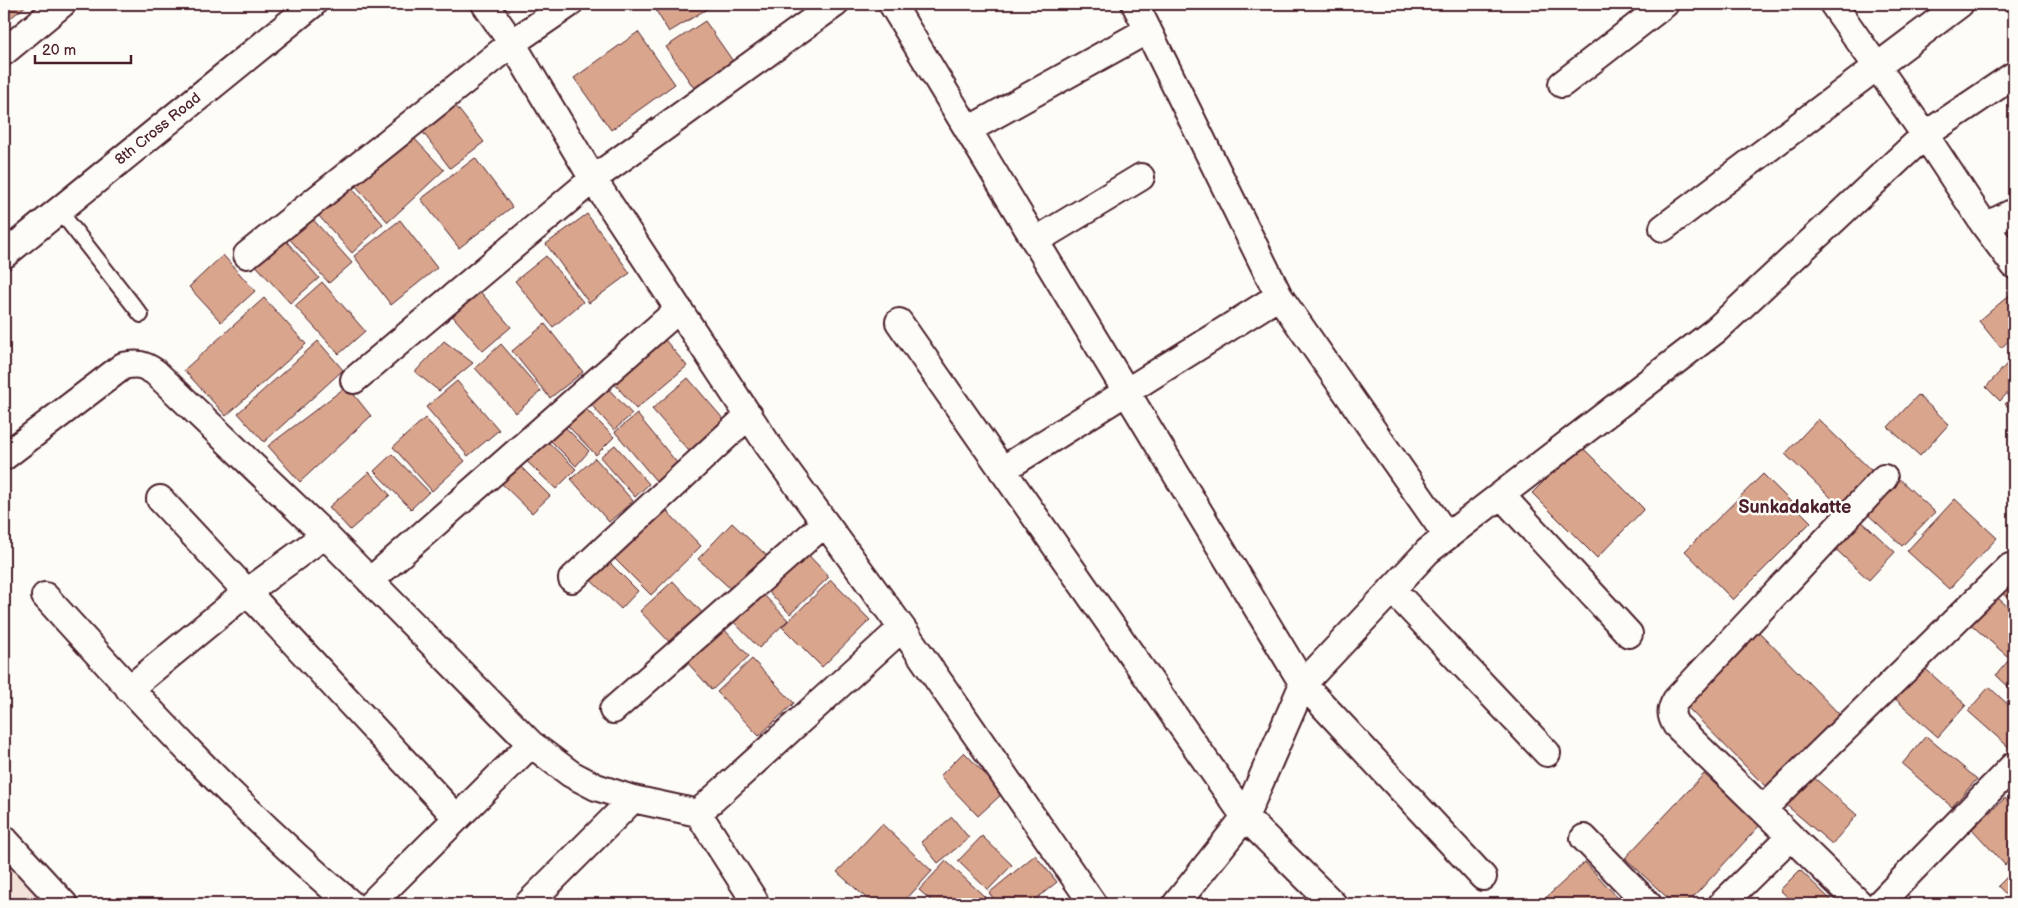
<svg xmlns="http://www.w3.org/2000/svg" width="2018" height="908" viewBox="0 0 2018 908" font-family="'Balsamiq Sans',sans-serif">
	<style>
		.built { fill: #f2e2d7 }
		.building { fill: #d9a58d; stroke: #4a1f2b }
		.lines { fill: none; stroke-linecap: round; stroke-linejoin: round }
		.service-casing { stroke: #4a1f2b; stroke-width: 18 }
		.minor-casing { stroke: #4a1f2b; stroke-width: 30 }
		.service { stroke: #fdfcf7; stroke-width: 14 }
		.minor { stroke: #fdfcf7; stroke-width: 26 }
		.labels { text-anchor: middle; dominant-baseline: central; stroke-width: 5; stroke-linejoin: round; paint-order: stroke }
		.street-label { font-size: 15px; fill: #4a1f2b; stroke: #fdfcf7 }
		.quarter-label { font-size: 18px; font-weight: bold; fill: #4a1f2b; stroke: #fdfcf7 }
	</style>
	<rect width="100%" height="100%" fill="#fdfcf7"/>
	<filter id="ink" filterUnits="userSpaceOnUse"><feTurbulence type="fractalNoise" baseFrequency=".02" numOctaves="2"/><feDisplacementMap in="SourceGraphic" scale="10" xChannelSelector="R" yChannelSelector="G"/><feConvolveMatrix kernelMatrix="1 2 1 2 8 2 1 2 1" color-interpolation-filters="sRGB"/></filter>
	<g filter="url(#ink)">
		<path class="built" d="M4,830L68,904H4Z"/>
		<path class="building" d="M4,4H28L7,21L4,16Z
			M652,4H715L669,32Z
			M705,21L737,67L698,94L666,47Z
			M638,32L675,84L611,130L574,78Z
			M448,96L484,142L450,168L415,122Z
			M412,136L444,170L388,222L356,186Z
			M475,158L512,207L459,248L421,199Z
			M350,186L383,224L352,253L318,215Z
			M587,214L630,273L589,303L546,244Z
			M309,215L352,263L329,283L286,235Z
			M400,220L437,268L391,305L354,256Z
			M280,234L319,278L290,303L251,260Z
			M223,255L255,291L221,322L189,287Z
			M546,256L583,302L553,327L515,281Z
			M322,282L365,331L339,354L295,306Z
			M477,288L511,327L483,351L449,312Z
			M2013,292L2014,336L2001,348L1979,321Z
			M264,298L306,344L226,416L184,370Z
			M545,324L583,372L550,398L512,351Z
			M660,334L687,366L636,409L609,377Z
			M318,341L343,370L264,442L238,413Z
			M444,341L473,363L439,391L415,372Z
			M501,344L541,391L516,413L475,368Z
			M2014,356V386L2000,401L1986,387Z
			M688,378L725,421L689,451L652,409Z
			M457,381L499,430L468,456L426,407Z
			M602,382L632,414L614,430L585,398Z
			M347,386L371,416L300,482L268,446Z
			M1918,395L1949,424L1920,456L1888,427Z
			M2014,395V413L2005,404Z
			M579,402L614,437L596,455L562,420Z
			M637,414L678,464L657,482L615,432Z
			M425,418L465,461L432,491L393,447Z
			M1818,419L1874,473L1842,508L1785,454Z
			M561,423L589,451L576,466L547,437Z
			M539,433L576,469L556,489L519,454Z
			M615,445L649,484L635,497L600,457Z
			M1580,445L1644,509L1597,558L1532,493Z
			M392,454L429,492L411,509L374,471Z
			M595,458L633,501L609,522L571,479Z
			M515,461L550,496L532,513L497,479Z
			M369,472L390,495L350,530L329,507Z
			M1763,474L1811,522L1733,600L1685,551Z
			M1896,476L1935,512L1902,546L1864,511Z
			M1955,499L1997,538L1949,589L1907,551Z
			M659,503L701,546L651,595L609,553Z
			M1857,517L1895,552L1869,580L1831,545Z
			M732,523L767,556L734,592L698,559Z
			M802,548L829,577L790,614L762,585Z
			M601,554L638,591L621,609L583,573Z
			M2014,579V604L2002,593Z
			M831,580L870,620L822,667L782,627Z
			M673,581L707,618L675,648L640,611Z
			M756,587L788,620L759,648L727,615Z
			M1992,593L2014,612V648L2007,656L1967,621Z
			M721,626L749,656L712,690L685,660Z
			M1759,632L1843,718L1770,791L1685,705Z
			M2014,654V692L1996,675Z
			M752,659L794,703L759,736L717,692Z
			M1920,664L1966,705L1938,737L1892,696Z
			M1989,687L2014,710V749L2013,751L1968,711Z
			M1926,736L1977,779L1952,807L1902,764Z
			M964,752L1003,793L978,816L940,776Z
			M1704,774L1760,825L1687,904H1674L1625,858Z
			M1811,775L1857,815L1832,844L1785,804Z
			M2005,798L2014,808V857L2005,865L1972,829Z
			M952,817L969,838L938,863L921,842Z
			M882,824L932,871L902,904H873L837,872Z
			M982,836L1012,865L988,890L958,861Z
			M1035,855L1057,882L1030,904H998L989,893Z
			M946,861L985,897L978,904H935L919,890Z
			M1585,862L1618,898L1611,904H1539Z
			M1800,870L1835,904H1795L1780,890Z
			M2014,870V903L1998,886Z"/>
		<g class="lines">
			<g class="service-casing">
				<path id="service" d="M59,210L141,315"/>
			</g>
			<g class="minor-casing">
				<path id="minor" d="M485,4L512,43L593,179L768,445L902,628L1093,904
					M892,4L1303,684L1483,877
					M1135,4L1279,296L1447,536
					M1833,4L1925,135L1985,226L2014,265
					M4,52L62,4
					M1562,84L1665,4
					M968,130L1148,30
					M1985,226L2014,212
					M1663,228L1960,4
					M1035,241L1141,177
					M4,255L313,4
					M247,255L512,43L569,4
					M899,322L1245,817L1176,904
					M354,380L593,179L835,4
					M4,457L123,366C137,363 143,364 155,372L325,535L531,744L571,774L596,787L633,799L698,813L902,628
					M1002,470L1279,296
					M1501,495L1629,634
					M160,499L247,592L325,535
					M572,579L749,415
					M370,581L679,309
					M1392,589L1547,753
					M45,596C142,703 241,811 351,904
					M129,689L247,592L457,818
					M613,710L825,523
					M1763,809L2010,567
					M698,813L754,900L755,904
					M1584,838L1648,904
					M4,839L64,904
					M371,904L531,744
					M528,904L633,799
					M1333,904L1245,817L1303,684L1428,551L1716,330L1925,135L2014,75
					M1722,904L1790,837
					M1860,904L1676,725C1670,715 1670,710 1676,700L1884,478
					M1879,904L2014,765"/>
			</g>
			<use href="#service" class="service"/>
			<use href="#minor" class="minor"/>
		</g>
	</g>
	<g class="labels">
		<g class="street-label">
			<text transform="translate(158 129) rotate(-39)">8th Cross Road</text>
		</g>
		<g class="quarter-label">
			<text x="1795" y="507">Sunkadakatte</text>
		</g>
	</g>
	<rect width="2018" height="908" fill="none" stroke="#fdfcf7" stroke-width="20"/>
	<rect x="10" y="10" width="1998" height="888" fill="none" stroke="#4a1f2b" stroke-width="2" filter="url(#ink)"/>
	<path d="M35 55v8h96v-8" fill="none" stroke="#4a1f2b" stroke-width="2.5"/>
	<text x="42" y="55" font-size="15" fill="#4a1f2b" stroke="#fdfcf7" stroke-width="4" paint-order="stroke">20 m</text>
</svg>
